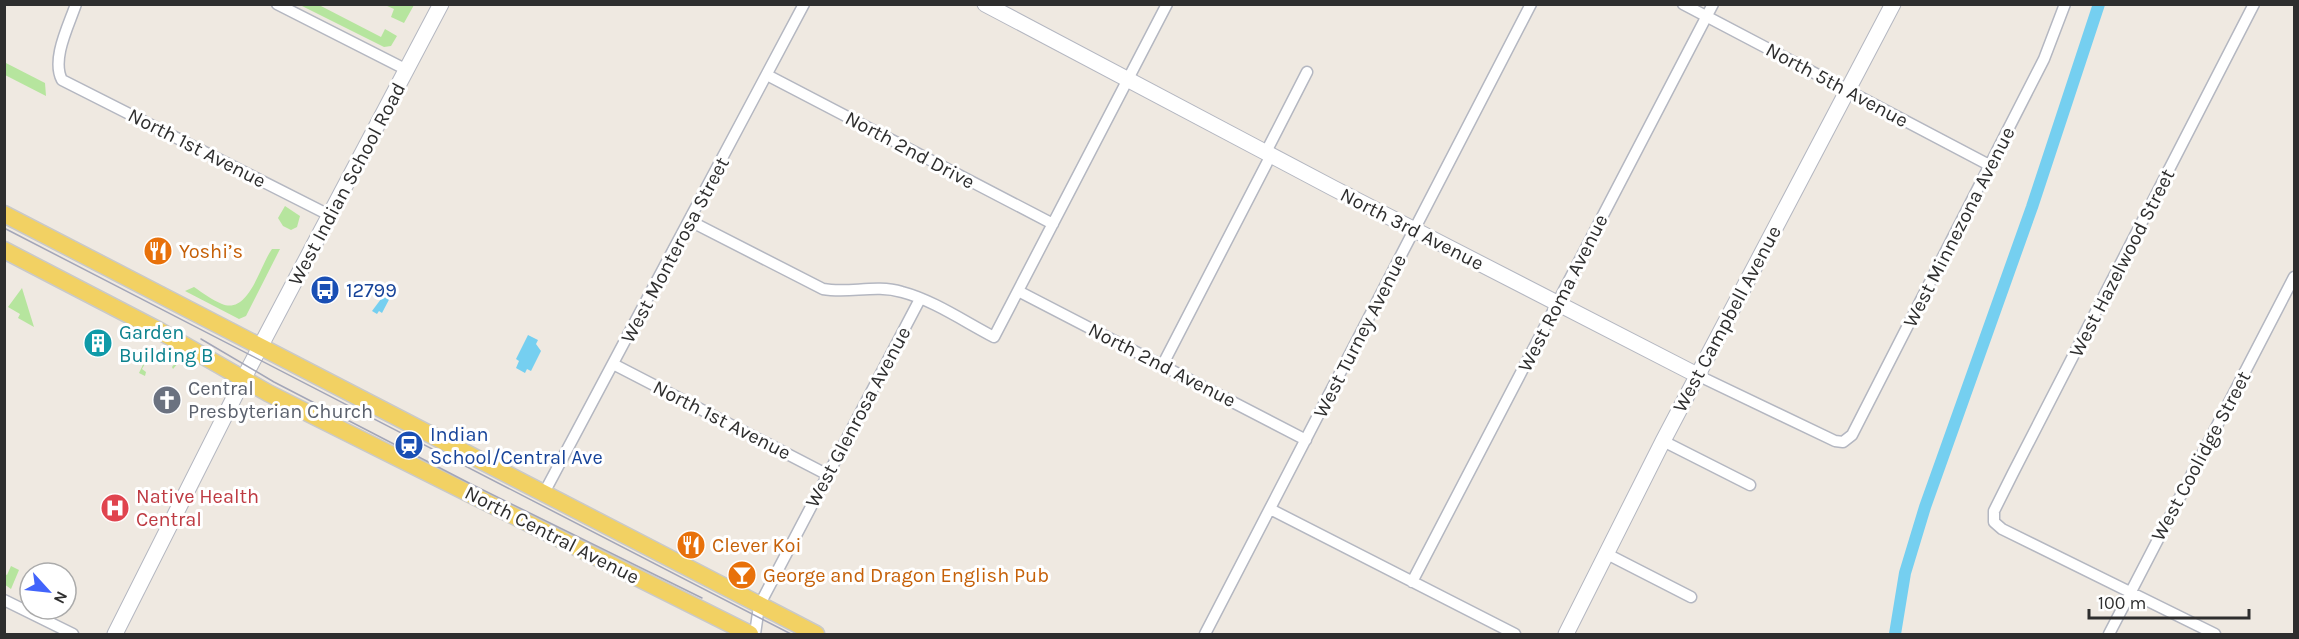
<svg xmlns="http://www.w3.org/2000/svg" width="2299" height="639" viewBox="0 0 2299 639" font-family="Karla,sans-serif">
	<style>
		.green { fill: #b6e59e }
		.water { fill: #75cff0 }
		.lines { fill: none; stroke-linecap: round; stroke-linejoin: round }
		.canal { stroke: #75cff0; stroke-width: 12 }
		.street-casing { stroke: #b4b7c1; stroke-width: 13 }
		.secondary-casing { stroke: #b4b7c1; stroke-width: 17 }
		.primary-casing { stroke: #c9c9c9; stroke-width: 19 }
		.street { stroke: #fff; stroke-width: 10 }
		.secondary { stroke: #fff; stroke-width: 15 }
		.primary { stroke: #f2d163; stroke-width: 16 }
		.tram { stroke: #a3a6b8; stroke-width: 1.5 }
		.labels { text-anchor: middle; dominant-baseline: central; stroke-width: 6; stroke-linejoin: round; paint-order: stroke }
		.street-label { font-size: 20px; fill: #2e2e2e; stroke: #fff }
		.food-label { font-size: 20px; fill: #c56008; stroke: #fff; text-anchor: start }
		.transit-label { font-size: 20px; fill: #164399; stroke: #fff; text-anchor: start }
		.culture-label { font-size: 20px; fill: #0d838f; stroke: #fff; text-anchor: start }
		.worship-label { font-size: 20px; fill: #5b616d; stroke: #fff; text-anchor: start }
		.health-label { font-size: 20px; fill: #be3a42; stroke: #fff; text-anchor: start }
	</style>
	<rect width="100%" height="100%" fill="#efe9e1"/>
	<path class="green" d="M300,5H319L381,37L385,29L397,36L391,46L384,47Z
		M385,5H414L404,23L391,17L394,9Z
		M4,62L45,83L46,96L5,75Z
		M285,206L300,216L297,227L291,230L283,226L278,218Z
		M272,249H280L246,316L239,319L185,291L194,287C203,293 212,300 222,304C249,315 260,265 272,249Z
		M22,288L34,327L18,318L20,314L8,307Z
		M151,348L179,362L173,369L172,367L176,362L152,351L142,369L146,372L145,376L139,373Z
		M11,566L19,570L11,589L4,584L5,574L7,575Z"/>
	<path class="water" d="M387,288L393,292L382,313L379,311L377,314L372,311L384,295L380,293L382,289Z
		M528,335L538,340L536,344L541,351L531,371L527,369L525,373L516,368L519,361L516,359Z"/>
	<g class="lines">
		<path class="canal" d="M1895,634L1905,573L1925,507L2032,207L2099,4"/>
		<g class="street-casing">
			<path id="street" d="M76,4C69,25 51,59 62,80L331,216
				M277,4L407,70
				M1683,4L1991,166
				M767,75L1053,224
				M1266,152L1307,72
				M690,221L823,289C849,294 875,284 902,292C933,300 965,322 994,337L1167,4
				M1018,291L1306,440
				M615,365L828,475
				M1162,366L1271,155
				M1697,375L1835,441L1843,442L1852,435L2044,59L2065,4
				M1663,441L1750,485
				M544,493L804,4
				M1270,509L1515,634
				M1607,554L1691,597
				M1412,582L1713,4
				M4,600L73,634
				M755,634L759,606L920,299
				M1205,634L1531,4
				M2109,634L2294,277
				M2215,634L2002,529L1994,522V511L2013,473L2254,4"/>
		</g>
		<g class="secondary-casing">
			<path id="secondary" d="M985,4L1333,188L1697,375
				M115,634L249,368L441,4
				M1566,634L1663,441L1893,4"/>
		</g>
		<g class="primary-casing">
			<path id="primary" d="M4,214L816,634
				M4,250L158,330L268,393L750,634"/>
		</g>
		<use href="#street" class="street"/>
		<use href="#secondary" class="secondary"/>
		<use href="#primary" class="primary"/>
		<path class="tram" d="M4,228L791,634
			M201,339L274,382L469,483L702,598"/>
	</g>
	<defs>
		<g id="restaurant-disc" transform="scale(1.5)"><circle r="9.5" fill="#e8710a" stroke="#fff"/><path d="M-5-6h1v4h1v-4h1v4h1v-4h1v5L-1.5 .5V6h-2V.5L-5-1ZM5-6V6H3V1.5H1.5Q1.5-4 5-6Z" fill="#fff"/></g>
		<g id="bus-disc" transform="scale(1.5)"><circle r="9.5" fill="#1a4fb4" stroke="#fff"/><path d="M-5-6H5V4H4V6H2V4H-2V6H-4V4H-5ZM-3.5-4V0h7V-4ZM-3.5 1.2v1.5H-2V1.2ZM2 1.2v1.5H3.5V1.2Z" fill="#fff"/></g>
		<g id="building-disc" transform="scale(1.5)"><circle r="9.5" fill="#0f9aa8" stroke="#fff"/><path d="M-4-6H4V6H1V3H-1V6H-4ZM-2.5-4.3h1.7v1.8h-1.7ZM.8-4.3h1.7v1.8H.8ZM-2.5-1h1.7V.8h-1.7ZM.8-1h1.7V.8H.8Z" fill="#fff"/></g>
		<g id="church-disc" transform="scale(1.5)"><circle r="9.5" fill="#6b7280" stroke="#fff"/><path d="M-1.2-6h2.4v3.5h3.3v2.4h-3.3V6h-2.4V-.1h-3.3v-2.4h3.3Z" fill="#fff"/></g>
		<g id="station-disc" transform="scale(1.5)"><circle r="9.5" fill="#1a4fb4" stroke="#fff"/><path d="M-3-6H3Q5-6 5-4V2Q5 4 3 4L4.5 6H3L1.5 4h-3L-3 6H-4.5L-3 4Q-5 4-5 2V-4Q-5-6-3-6ZM-3.5-4v3h7v-3ZM-3.5 1v1.5H-2V1ZM2 1v1.5H3.5V1Z" fill="#fff"/></g>
		<g id="hospital-disc" transform="scale(1.5)"><circle r="9.5" fill="#e0444e" stroke="#fff"/><path d="M-5-5h3v3.5h4V-5h3V5h-3V1.5h-4V5h-3Z" fill="#fff"/></g>
		<g id="bar-disc" transform="scale(1.5)"><circle r="9.5" fill="#e8710a" stroke="#fff"/><path d="M-6-5H6L.8 .8V4.5H3.5V6h-7V4.5H-.8V.8Z" fill="#fff"/></g>
	</defs>
	<g fill-rule="evenodd">
		<use href="#restaurant-disc" x="158" y="251"/>
		<use href="#bus-disc" x="325" y="290"/>
		<use href="#building-disc" x="98" y="343"/>
		<use href="#church-disc" x="167" y="400"/>
		<use href="#station-disc" x="409" y="445"/>
		<use href="#hospital-disc" x="115" y="508"/>
		<use href="#restaurant-disc" x="691" y="545"/>
		<use href="#bar-disc" x="742" y="575"/>
	</g>
	<g class="labels">
		<g class="street-label">
			<text transform="translate(1837 85) rotate(28)">North 5th Avenue</text>
			<text transform="translate(197 148) rotate(27)">North 1st Avenue</text>
			<text transform="translate(910 150) rotate(28)">North 2nd Drive</text>
			<text transform="translate(347 184) rotate(-62)">West Indian School Road</text>
			<text transform="translate(1959 227) rotate(-63)">West Minnezona Avenue</text>
			<text transform="translate(1412 229) rotate(27)">North 3rd Avenue</text>
			<text transform="translate(675 250) rotate(-62)">West Monterosa Street</text>
			<text transform="translate(2122 263) rotate(-63)">West Hazelwood Street</text>
			<text transform="translate(1563 293) rotate(-63)">West Roma Avenue</text>
			<text transform="translate(1727 319) rotate(-62)">West Campbell Avenue</text>
			<text transform="translate(1360 336) rotate(-63)">West Turney Avenue</text>
			<text transform="translate(1162 365) rotate(27)">North 2nd Avenue</text>
			<text transform="translate(858 417) rotate(-62)">West Glenrosa Avenue</text>
			<text transform="translate(722 420) rotate(27)">North 1st Avenue</text>
			<text transform="translate(2201 456) rotate(-62)">West Coolidge Street</text>
			<text transform="translate(552 535) rotate(27)">North Central Avenue</text>
		</g>
		<g class="food-label">
			<text x="179" y="251">Yoshi’s</text>
			<text x="712" y="545">Clever Koi</text>
			<text x="763" y="575">George and Dragon English Pub</text>
		</g>
		<g class="transit-label">
			<text x="346" y="290">12799</text>
			<text x="430" y="434">Indian<tspan x="430" dy="23">School/Central Ave</tspan></text>
		</g>
		<g class="culture-label">
			<text x="119" y="332">Garden<tspan x="119" dy="23">Building B</tspan></text>
		</g>
		<g class="worship-label">
			<text x="188" y="388">Central<tspan x="188" dy="23">Presbyterian Church</tspan></text>
		</g>
		<g class="health-label">
			<text x="136" y="496">Native Health<tspan x="136" dy="23">Central</tspan></text>
		</g>
	</g>
	<rect width="2299" height="639" fill="none" stroke="#2e2e2e" stroke-width="12"/>
	<g transform="translate(48 591) rotate(117)"><circle r="28" fill="#ffffff" stroke="#ababab" stroke-width="1.5"/>
	<path d="M0-4.5L10 22L0 15L-10 22Z" fill="#4264fb"/>
	<text y="-9" font-size="16" font-weight="bold" text-anchor="middle" fill="#2e2e2e">N</text>
	</g>
	<path d="M2089 609v9h160v-9" fill="none" stroke="#2e2e2e" stroke-width="3"/>
	<text x="2098" y="609" font-size="18" fill="#2e2e2e" stroke="#ffffff" stroke-width="4.5" paint-order="stroke">100 m</text>
</svg>
